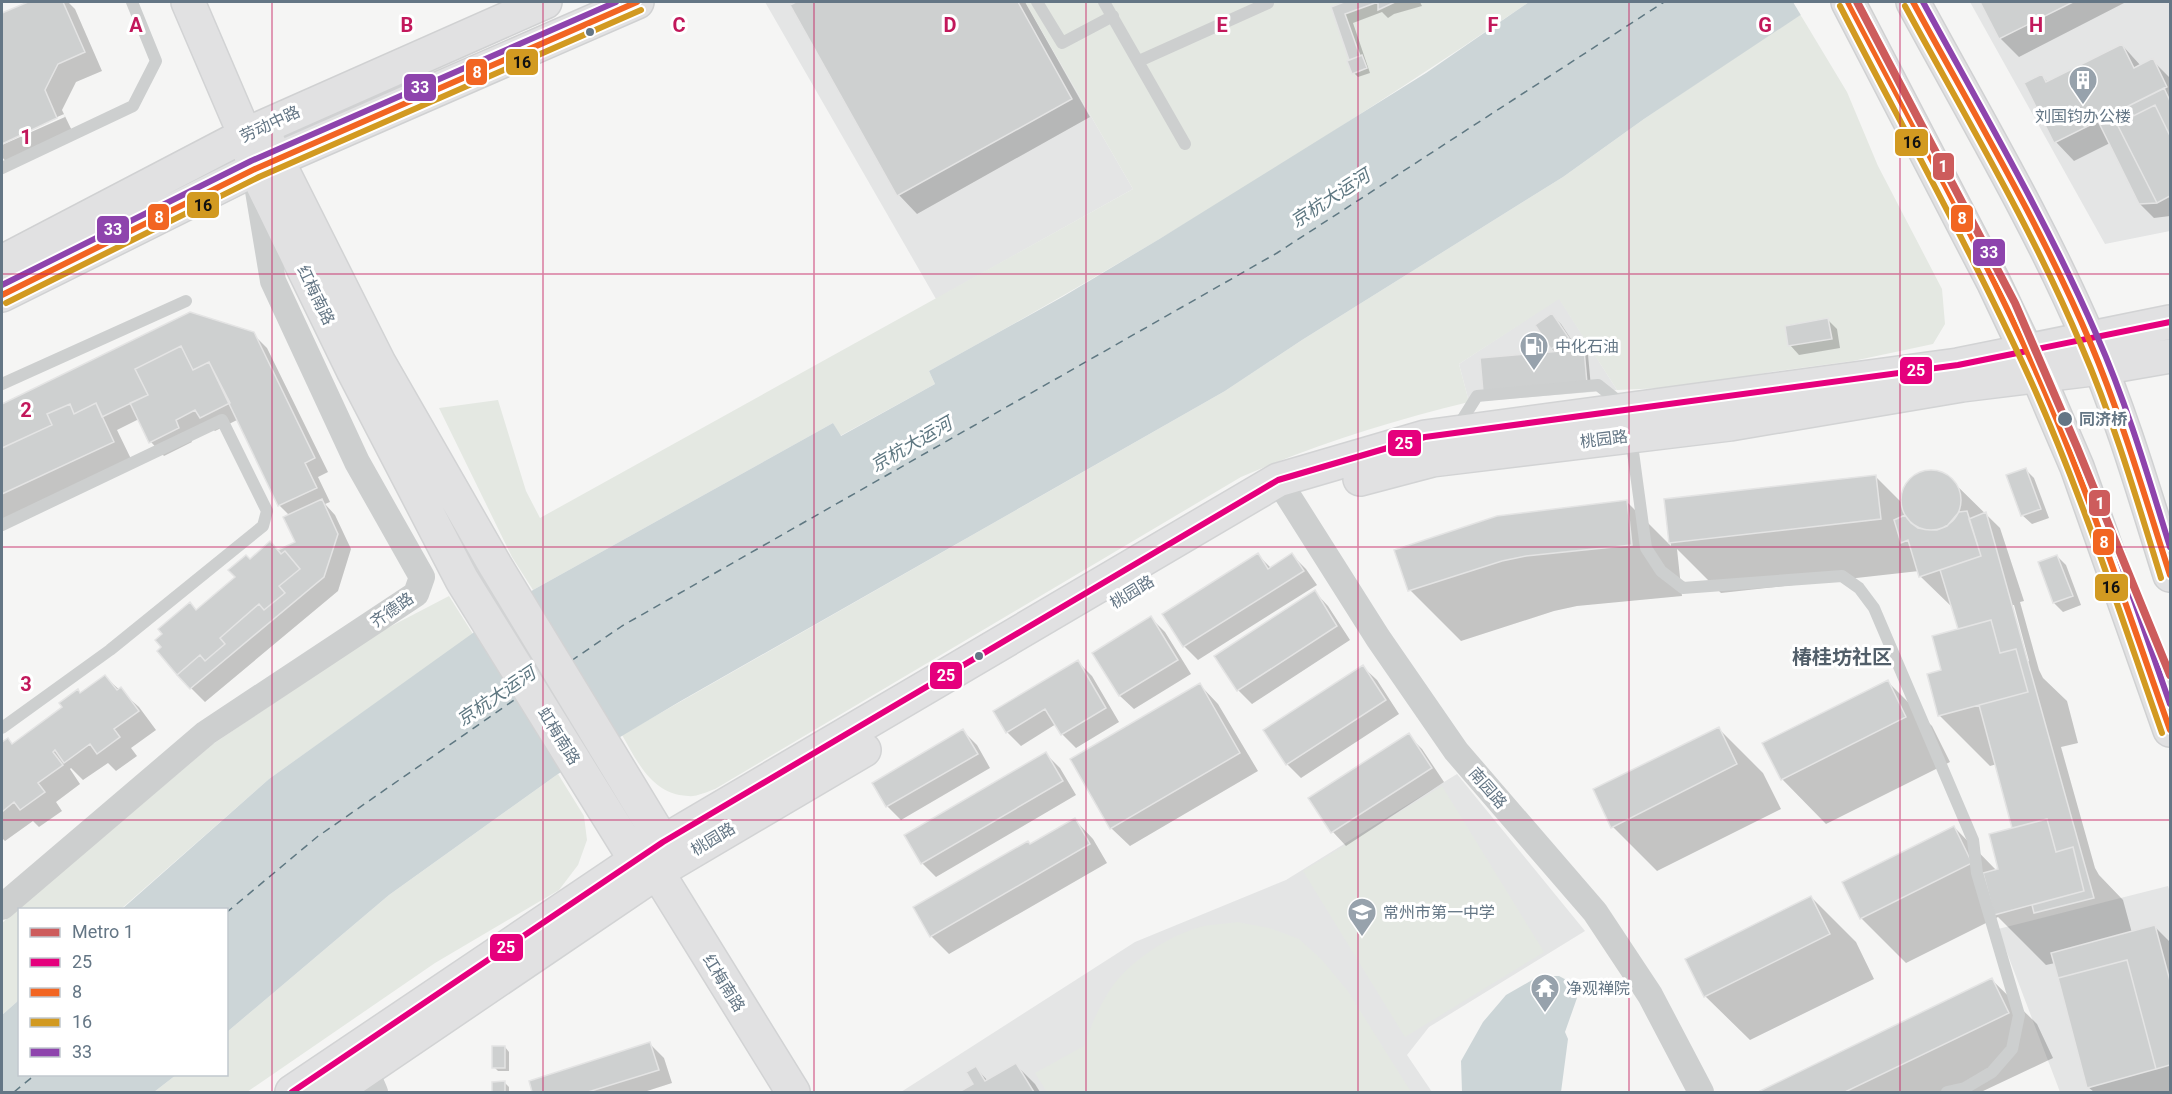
<svg xmlns="http://www.w3.org/2000/svg" width="2172" height="1094" viewBox="0 0 2172 1094" font-family="Roboto,'Noto Sans SC',sans-serif">
	<style>
		.built { fill: #e4e5e5 }
		.green { fill: #e4e8e2 }
		.water { fill: #ccd5d7 }
		.pier { fill: #f5f5f4 }
		.shadow { fill: #0003; fill-rule: evenodd }
		.lines { fill: none; stroke-linecap: round; stroke-linejoin: round }
		.ferry { stroke: #5f7882; stroke-width: 1.5; stroke-dasharray: 8 6; stroke-linecap: butt }
		.building { fill: #ced0d0; stroke: #e4e4e4; stroke-width: 1.5 }
		.secondary-casing { stroke: #d2d3d4; stroke-width: 36 }
		.primary-casing { stroke: #d0d1d2; stroke-width: 36 }
		.lane { stroke: #cdcfcf; stroke-width: 12 }
		.street { stroke: #cdcfcf; stroke-width: 26 }
		.secondary { stroke: #e1e1e2; stroke-width: 33 }
		.primary { stroke: #e1e1e2; stroke-width: 33 }
		.bus-1-casing { stroke: #fff; stroke-width: 10 }
		.bus-2-casing { stroke: #fff; stroke-width: 10 }
		.bus-3-casing { stroke: #fff; stroke-width: 10 }
		.bus-4-casing { stroke: #fff; stroke-width: 10 }
		.bus-1 { stroke: #e5007d; stroke-width: 6 }
		.bus-2 { stroke: #f26522; stroke-width: 6 }
		.bus-3 { stroke: #d29a21; stroke-width: 6 }
		.bus-4 { stroke: #8e44ad; stroke-width: 6 }
		.metro-1-casing { stroke: #fff; stroke-width: 12 }
		.metro-1 { stroke: #cd5c5c; stroke-width: 8 }
		.grid { fill: none; stroke: #c2185b; stroke-width: 1.5; stroke-opacity: 0.55 }
		.bus-dot { fill: #647685; stroke: #fff; stroke-width: 2 }
		.labels { text-anchor: middle; dominant-baseline: central; stroke-width: 6; stroke-linejoin: round; paint-order: stroke }
		.poi-label { font-size: 16px; fill: #647685; stroke: #fff; text-anchor: start }
		.street-label { font-size: 16px; fill: #647685; stroke: #fff }
		.stop-label { font-size: 16px; font-weight: bold; fill: #647685; stroke: #fff; text-anchor: start }
		.water-label { font-size: 18px; font-style: italic; fill: #5f7882; stroke: #fff }
		.quarter-label { font-size: 20px; font-weight: bold; fill: #525f6a; stroke: #fff }
		.grid-label { font-size: 20px; text-anchor: middle; font-weight: bold; fill: #c2185b; stroke: #fff; stroke-width: 6; stroke-linejoin: round; paint-order: stroke }
		.line-badge { stroke: #fff; stroke-width: 2 }
		.badge-label { font-size: 16px; text-anchor: middle; font-weight: bold; fill: #fff }
		.pale-badge-label { font-size: 16px; text-anchor: middle; font-weight: bold; fill: #111 }
	</style>
	<rect width="100%" height="100%" fill="#f5f5f4"/>
	<path class="built" d="M765,2H1025L1133,189L936,299Z
		M1970,2H2170V231L2105,244Z
		M1559,298L1617,390L1469,402L1459,364Z
		M1457,774L1585,931L1429,1027L1407,1055L1432,1092H901L1135,942L1286,880Z
		M2168,886L2170,892V1092H2060L1998,929Z"/>
	<path class="green" d="M1025,2H1529C1335,135 1135,258 929,371L935,384L840,436L833,423L533,590L512,557L439,408L498,400L526,491L540,518L1133,189Z
		M1800,14L1847,92L1878,166L1942,289L1945,324L1933,344L1853,361L1771,372L1686,387L1617,390L1559,299L1459,364L1469,402C1391,421 1314,445 1241,477L715,789C707,792 696,797 688,796C652,794 638,763 622,735L1225,391L1302,340L1563,177L1644,119Z
		M449,596L473,634L269,779L121,909L20,910L19,1000L2,1015V923L213,744L378,633Z
		M558,774L584,816L587,840L578,865L559,890L435,963L247,1092H154L176,1075L226,1074L227,1032L389,895Z
		M1442,786L1544,952L1405,1037L1303,871Z
		M1237,922L1269,928L1299,939L1322,960L1347,990L1411,1092H1047L1035,1073L1084,1046C1091,1026 1098,1008 1110,990C1128,962 1168,936 1200,927C1212,924 1225,924 1237,922Z"/>
	<path class="water" d="M1529,2H1820L1644,119L1563,177L1302,340L1225,391L679,702L558,774L389,895L227,1032L226,910H121L269,779L533,590L833,423L841,436L935,384L929,371L1064,296L1161,238L1426,73Z
		M1539,976H1559L1574,984L1577,998L1565,1032L1568,1039L1561,1092H1462L1461,1061L1483,1022L1506,995Z
		M19,1000L20,1074L176,1075L154,1092H2V1015Z"/>
	<path class="pier" d="M1793,2H1823L1802,17Z"/>
	<path class="shadow" d="M32,2H68L75,9L102,71L76,82L62,110L75,137L10,166L2,157V145L65,117L64,114L2,142V15Z
		M799,2H1025L1090,117L917,214L899,195L792,5Z
		M1348,2H1420L1422,6L1394,14L1388,18L1382,12L1353,23L1370,73L1358,77L1354,73L1333,7Z
		M1981,2H2126L2019,57L2000,38Z
		M2122,45L2141,66L2152,60L2170,78V216L2154,218L2140,204L2110,143L2074,161L2056,142L2041,76L2048,82Z
		M190,314L253,334L267,348L328,472L318,477L330,502L325,504L335,515L351,549L338,591L205,702L191,688L197,611L237,577L250,561L279,552L297,543L290,516L279,505L239,419L215,431L208,425L188,434L192,442L164,456L151,442L139,419L117,430L132,461L2,521V405Z
		M1552,315L1561,324L1577,348L1570,352L1584,351L1588,355L1591,387L1552,349L1537,325Z
		M1828,320L1837,329L1840,348L1799,355L1790,345Z
		M2025,469L2034,478L2049,518L2032,524L2022,515Z
		M1930,472L1939,473L1948,477L2000,528L2024,601L2020,602L2039,670L2043,678L2067,701L2078,743L2061,747L2095,868L2099,875L2123,900L2132,933L2155,927L2170,942V1092H2094L2088,1087L2055,963L2046,965L1998,917L1906,963L1861,918L1954,827L1997,871L2015,829L1997,764L1990,766L1939,715L1943,671L1959,630L1953,608L1920,576L1919,571L1721,593L1677,549L1682,596L1577,606L1554,611L1461,641L1410,590L1626,501L1671,546L1666,500L1876,477L1903,504L1906,487L1920,474ZM2010,605H2014L2029,661L2027,662Z
		M1258,555L1271,568L1292,555L1306,569L1317,585L1198,660L1184,646Z
		M2057,556L2066,565L2081,605L2063,612L2054,603Z
		M1315,592L1328,606L1350,640L1252,704L1238,690Z
		M1151,618L1165,632L1191,674L1134,709L1120,696L1094,653Z
		M1078,662L1092,676L1119,722L1076,748L1062,734L1056,724L1021,746L1007,732Z
		M1363,667L1377,680L1399,714L1301,778L1287,764Z
		M105,677L139,707L156,730L131,748L137,756L116,771L108,763L83,780L71,768L70,769L80,784L56,802L62,811L39,827L33,821L5,841L2,838V744L8,740L13,745Z
		M1887,681L1932,726L1950,762L1826,824L1782,779Z
		M1200,685L1218,704L1258,771L1130,846L1111,828Z
		M1718,728L1763,773L1781,809L1657,871L1613,827Z
		M963,731L977,745L990,768L901,820L887,806L874,784Z
		M1408,735L1422,749L1444,782L1346,846L1333,832L1311,799Z
		M1046,754L1060,768L1076,795L936,877L922,863Z
		M1075,820L1093,839L1107,863L949,954L931,936Z
		M1811,897L1856,942L1874,979L1750,1040L1705,996Z
		M1992,980L2037,1024L2053,1058L1981,1092H1762Z
		M650,1044L664,1058L672,1083L644,1092H534L530,1082Z
		M505,1047L509,1052V1071H498L494,1067Z
		M1016,1065L1035,1084L1040,1092H962L975,1084L976,1068L988,1081Z
		M493,1083H505L509,1087V1092H493Z"/>
	<g class="lines">
		<path class="ferry" d="M571,661L622,626L1277,253L1664,2
			M226,913L317,837L517,698
			M14,1092L36,1074"/>
	</g>
	<path class="building" d="M28,2H63L85,52L58,64L45,90L57,118L2,144V13Z
		M796,2H1018L1072,99L897,196L790,5Z
		M1344,2H1378L1345,14L1360,56L1349,60L1331,7Z
		M1378,2H1395L1378,10Z
		M1980,2H2073L1999,39Z
		M2122,44L2134,68L2153,58L2167,87L2054,143L2024,83L2042,74L2046,82Z
		M1362,55L1367,68L1352,74L1347,61Z
		M2164,88L2170,101V136L2155,105L2117,124L2157,203L2139,204L2098,121Z
		M2155,105L2170,136V196L2157,203L2117,124Z
		M190,312L254,332L315,458L305,463L317,488L278,506L209,362L193,370L181,346L135,369L148,395L102,417L96,403L74,414L70,404L47,414L52,425L2,448V404Z
		M1552,313L1569,338L1551,349L1535,325Z
		M1828,318L1832,339L1788,346L1785,326Z
		M181,346L193,370L209,362L230,403L200,418L195,410L176,420L179,428L149,443L130,403L148,395L135,369Z
		M1584,349L1587,383L1483,392L1480,358Z
		M96,403L114,442L2,494V448L52,425L47,414L70,404L74,414Z
		M2026,468L2041,509L2021,516L2006,475Z
		M1901 500a30 30 0 1 1 60 0a30 30 0 1 1-60 0Z
		M1876,475L1881,519L1669,543L1664,499Z
		M322,499L338,534L324,577L190,689L177,675L200,655L205,661L225,644L220,638L259,604L264,610L285,593L279,586L300,569L285,551L281,554L278,550L295,542L283,517Z
		M1627,500L1632,545L1526,556L1502,561L1408,591L1394,550L1497,516Z
		M1967,511L1981,556L1919,577L1908,540L1901,543L1894,520L1905,515L1911,523L1918,528L1928,530H1937L1947,526L1959,512Z
		M1986,512L2094,898L2034,913L2032,905L2084,891L2073,847L2056,852L2047,819L2012,828L1979,705L2028,692L2016,649L2000,653L1991,620L1958,629L1940,570L1981,556L1969,519Z
		M270,541L281,554L285,551L300,569L279,586L285,593L264,610L259,604L220,638L225,644L205,661L200,655L177,675L157,651L161,647L155,640L162,634L158,629L190,602L196,610L235,577L228,570L246,555L250,559Z
		M1258,553L1268,569L1292,553L1304,571L1183,647L1162,614Z
		M2057,555L2073,596L2053,603L2038,562Z
		M1315,590L1337,626L1237,691L1214,656Z
		M1151,616L1178,660L1119,696L1092,653Z
		M1991,620L2000,653L2016,649L2028,692L1938,716L1927,674L1941,670L1932,636Z
		M1078,660L1106,708L1061,735L1045,709L1006,733L993,711Z
		M1363,665L1386,700L1286,765L1263,730Z
		M105,675L117,690L121,687L139,711L114,729L120,737L97,754L90,744L64,763L55,750L53,752L63,765L38,783L45,792L20,810L14,802L2,812V742L8,738L12,744L62,707L59,703L78,689L80,693Z
		M1888,680L1906,717L1781,780L1762,743Z
		M1200,683L1240,753L1110,829L1070,759Z
		M1719,727L1737,764L1611,828L1593,789Z
		M963,729L978,754L886,807L872,783Z
		M1409,733L1432,768L1331,833L1308,798Z
		M1046,752L1063,781L921,864L904,835Z
		M1075,818L1090,844L930,937L913,907L1028,841L1030,844Z
		M2047,819L2056,852L2073,847L2084,891L1994,915L1983,873L1998,869L1989,834Z
		M1954,826L1972,863L1860,919L1842,882Z
		M1811,896L1830,934L1704,997L1685,959Z
		M2155,925L2170,981V1065L2156,1069L2127,960L2058,978L2051,953Z
		M2127,960L2156,1069L2087,1088L2058,978Z
		M1992,978L2009,1013L1845,1092H1761L1760,1091Z
		M650,1042L659,1070L588,1092H532L529,1081Z
		M492,1046H505V1068H492Z
		M1016,1063L1034,1092H959L973,1084L966,1072L976,1066L985,1081Z
		M505,1081V1092H492V1082Z"/>
	<g class="lines">
		<g class="secondary-casing">
			<path id="secondary" d="M188,2L245,135L255,169L354,372L462,580L635,859L657,872L793,1092
				M264,134L379,363L495,565L663,842L659,862
				M1360,479L1432,460L1730,424L1962,385L2101,368L2170,356
				M292,1092L663,842L1278,480L1425,437L1958,365L2170,322
				M333,1092L657,872L864,750"/>
		</g>
		<g class="primary-casing">
			<path id="primary" d="M1848,2L1994,283L2038,376L2077,467L2170,730
				M1913,2C1973,113 2039,223 2089,340C2122,416 2145,496 2170,575
				M2,262L245,135L545,2
				M2,295L255,169L637,2"/>
		</g>
		<path class="lane" d="M1037,2L1062,43L1113,16
			M1104,2L1185,144
			M1139,61L1268,3
			M2,168L133,106L156,61L132,2
			M2,384L186,301
			M1457,428L1477,396L1598,385L1622,404
			M1631,437L1646,548L1661,571L1683,588L1842,576L1859,588L1874,608L1973,840L1977,873L2019,1015L2012,1049L1992,1072L1965,1088L1947,1092
			M2,525L222,420L267,511L263,526L110,650L2,728"/>
		<path class="street" d="M1278,480L1378,638L1456,751L1595,912L1650,995L1701,1092
			M2,907L206,733L416,594L422,577L357,462L273,281L258,191
			M366,1071L375,1092"/>
		<use href="#secondary" class="secondary"/>
		<use href="#primary" class="primary"/>
		<g class="bus-1-casing">
			<path id="bus-1" d="M292,1092L663,842L1278,480L1425,437L1958,365L2170,322"/>
		</g>
		<g class="bus-2-casing">
			<path id="bus-2" d="M1848,2C1913,126 1982,249 2039,378C2089,492 2128,612 2170,730
				M1913,2C1974,114 2040,224 2090,342C2122,418 2145,497 2170,575
				M2,295L255,169L637,2"/>
		</g>
		<g class="bus-3-casing">
			<path id="bus-3" d="M1840,6C1904,130 1972,252 2030,379C2082,494 2120,614 2162,733
				M1905,6C1966,118 2032,228 2081,345C2114,421 2137,500 2161,578
				M6,303L259,177L641,10"/>
		</g>
		<g class="bus-4-casing">
			<path id="bus-4" d="M1858,2C1922,125 1990,247 2047,373C2095,481 2131,593 2170,704
				M1923,2C1983,112 2047,221 2097,336C2127,404 2148,476 2170,547
				M2,285L251,161L616,2"/>
		</g>
		<use href="#bus-1" class="bus-1"/>
		<use href="#bus-2" class="bus-2"/>
		<use href="#bus-3" class="bus-3"/>
		<use href="#bus-4" class="bus-4"/>
		<g class="metro-1-casing">
			<path id="metro-1" d="M1857,2L2015,303L2077,447L2170,675"/>
		</g>
		<use href="#metro-1" class="metro-1"/>
	</g>
	<path class="grid" d="M272,2V1092M543,2V1092M814,2V1092M1086,2V1092M1358,2V1092M1629,2V1092M1900,2V1092M2,274H2170M2,547H2170M2,820H2170"/>
	<defs>
		<g id="building-pin" transform="scale(1.5)"><path d="M0 17L-7.5 6A9.5 9.5 0 1 1 7.5 6Z" fill="#97a2ac" stroke="#fff"/><path d="M-4-6H4V6H1V3H-1V6H-4ZM-2.5-4.3h1.7v1.8h-1.7ZM.8-4.3h1.7v1.8H.8ZM-2.5-1h1.7V.8h-1.7ZM.8-1h1.7V.8H.8Z" fill="#fff"/></g>
		<g id="fuel-pin" transform="scale(1.5)"><path d="M0 17L-7.5 6A9.5 9.5 0 1 1 7.5 6Z" fill="#97a2ac" stroke="#fff"/><path d="M-5.5-6h7V0h2V4h1.3V-2.5L3-4.5l.8-.8L6-3V5H2.5V1h-1V6h-7ZM-4.2-4.7v3.2H.2V-4.7Z" fill="#fff"/></g>
		<g id="school-pin" transform="scale(1.5)"><path d="M0 17L-7.5 6A9.5 9.5 0 1 1 7.5 6Z" fill="#97a2ac" stroke="#fff"/><path d="M0-5L7-2L0 1L-7-2ZM-4 1L0 2.5L4 1V4Q0 6-4 4Z" fill="#fff"/></g>
		<g id="temple-pin" transform="scale(1.5)"><path d="M0 17L-7.5 6A9.5 9.5 0 1 1 7.5 6Z" fill="#97a2ac" stroke="#fff"/><path d="M0-6L5-2H3V0L6.5 2.5H4V6H1.5V3h-3V6H-4V2.5H-6.5L-3 0V-2H-5Z" fill="#fff"/></g>
	</defs>
	<g fill-rule="evenodd">
		<use href="#building-pin" x="2083" y="80"/>
		<use href="#fuel-pin" x="1534" y="346"/>
		<use href="#school-pin" x="1362" y="912"/>
		<use href="#temple-pin" x="1545" y="988"/>
	</g>
	<g class="bus-dot">
		<circle cx="590" cy="32" r="5"/>
		<circle cx="2065" cy="419" r="8"/>
		<circle cx="979" cy="656" r="5"/>
	</g>
	<g class="labels">
		<g class="poi-label">
			<text x="2083" y="116" text-anchor="middle">刘国钧办公楼</text>
			<text x="1555" y="346">中化石油</text>
			<text x="1383" y="912">常州市第一中学</text>
			<text x="1566" y="988">净观禅院</text>
		</g>
		<g class="street-label">
			<text transform="translate(270 124) rotate(-25)">劳动中路</text>
			<text transform="translate(316 295) rotate(64)">红梅南路</text>
			<text transform="translate(1604 439) rotate(-7)">桃园路</text>
			<text transform="translate(1132 592) rotate(-31)">桃园路</text>
			<text transform="translate(392 610) rotate(-35)">齐德路</text>
			<text transform="translate(559 736) rotate(58)">虹梅南路</text>
			<text transform="translate(1488 788) rotate(49)">南园路</text>
			<text transform="translate(713 839) rotate(-31)">桃园路</text>
			<text transform="translate(724 983) rotate(58)">红梅南路</text>
		</g>
		<g class="stop-label">
			<text x="2079" y="419">同济桥</text>
		</g>
		<g class="water-label">
			<text transform="translate(1330 198) rotate(-33)">京杭大运河</text>
			<text transform="translate(911 444) rotate(-30)">京杭大运河</text>
			<text transform="translate(496 696) rotate(-34)">京杭大运河</text>
		</g>
		<g class="quarter-label">
			<text x="1842" y="657">椿桂坊社区</text>
		</g>
	</g>
	<g class="grid-label">
		<text x="136" y="32">A</text>
		<text x="407" y="32">B</text>
		<text x="679" y="32">C</text>
		<text x="950" y="32">D</text>
		<text x="1222" y="32">E</text>
		<text x="1493" y="32">F</text>
		<text x="1765" y="32">G</text>
		<text x="2036" y="32">H</text>
		<text x="26" y="144">1</text>
		<text x="26" y="417">2</text>
		<text x="26" y="691">3</text>
	</g>
	<g class="line-badge">
		<rect x="505" y="48" width="34" height="28" rx="6" fill="#d29a21"/>
		<rect x="465" y="58" width="23" height="28" rx="6" fill="#f26522"/>
		<rect x="403" y="73" width="34" height="29" rx="6" fill="#8e44ad"/>
		<rect x="1894" y="128" width="35" height="29" rx="6" fill="#d29a21"/>
		<rect x="1932" y="152" width="23" height="29" rx="6" fill="#cd5c5c"/>
		<rect x="186" y="191" width="34" height="28" rx="6" fill="#d29a21"/>
		<rect x="147" y="203" width="23" height="28" rx="6" fill="#f26522"/>
		<rect x="1950" y="204" width="24" height="29" rx="6" fill="#f26522"/>
		<rect x="96" y="215" width="34" height="29" rx="6" fill="#8e44ad"/>
		<rect x="1972" y="238" width="34" height="29" rx="6" fill="#8e44ad"/>
		<rect x="1899" y="356" width="34" height="29" rx="6" fill="#e5007d"/>
		<rect x="1387" y="429" width="35" height="28" rx="6" fill="#e5007d"/>
		<rect x="2088" y="489" width="23" height="28" rx="6" fill="#cd5c5c"/>
		<rect x="2092" y="528" width="23" height="28" rx="6" fill="#f26522"/>
		<rect x="2094" y="573" width="35" height="29" rx="6" fill="#d29a21"/>
		<rect x="929" y="661" width="34" height="29" rx="6" fill="#e5007d"/>
		<rect x="489" y="933" width="35" height="29" rx="6" fill="#e5007d"/>
	</g>
	<g class="badge-label">
		<text x="477" y="78">8</text>
		<text x="420" y="93">33</text>
		<text x="1943" y="172">1</text>
		<text x="159" y="223">8</text>
		<text x="1962" y="224">8</text>
		<text x="113" y="235">33</text>
		<text x="1989" y="258">33</text>
		<text x="1916" y="376">25</text>
		<text x="1404" y="449">25</text>
		<text x="2100" y="509">1</text>
		<text x="2104" y="548">8</text>
		<text x="946" y="681">25</text>
		<text x="506" y="953">25</text>
	</g>
	<g class="pale-badge-label">
		<text x="522" y="68">16</text>
		<text x="1912" y="148">16</text>
		<text x="203" y="211">16</text>
		<text x="2111" y="593">16</text>
	</g>
	<rect width="2172" height="1094" fill="none" stroke="#647685" stroke-width="6"/>
	<rect x="18" y="908" width="210" height="168" fill="#ffffff" stroke="#c1c8ce" stroke-width="1.5"/>
	<rect x="30" y="928" width="30" height="9" fill="#cd5c5c" stroke="#c1c8ce" stroke-width="1.5"/>
	<text x="72" y="938" font-size="18" fill="#647685">Metro 1</text>
	<rect x="30" y="958" width="30" height="9" fill="#e5007d" stroke="#c1c8ce" stroke-width="1.5"/>
	<text x="72" y="968" font-size="18" fill="#647685">25</text>
	<rect x="30" y="988" width="30" height="9" fill="#f26522" stroke="#c1c8ce" stroke-width="1.5"/>
	<text x="72" y="998" font-size="18" fill="#647685">8</text>
	<rect x="30" y="1018" width="30" height="9" fill="#d29a21" stroke="#c1c8ce" stroke-width="1.5"/>
	<text x="72" y="1028" font-size="18" fill="#647685">16</text>
	<rect x="30" y="1048" width="30" height="9" fill="#8e44ad" stroke="#c1c8ce" stroke-width="1.5"/>
	<text x="72" y="1058" font-size="18" fill="#647685">33</text>
</svg>
